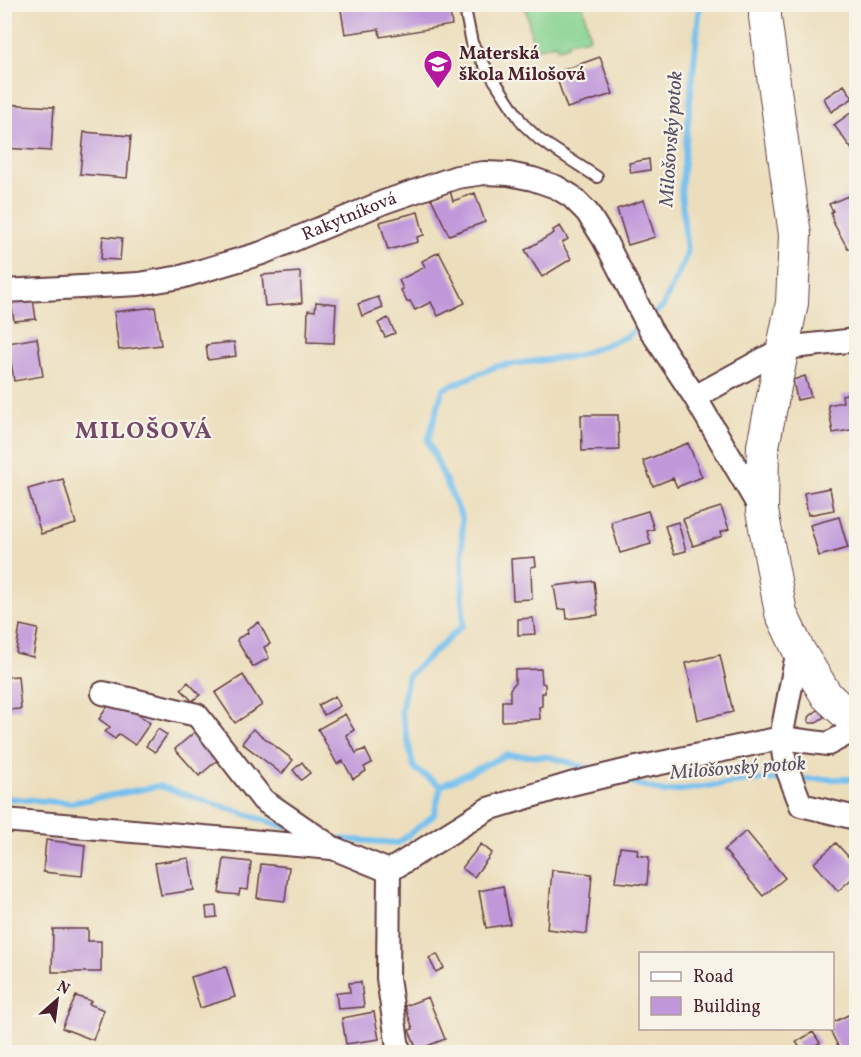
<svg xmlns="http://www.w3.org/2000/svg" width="861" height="1057" viewBox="0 0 861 1057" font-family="Vollkorn,serif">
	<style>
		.green { fill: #87d391; stroke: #68795e; stroke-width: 1.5 }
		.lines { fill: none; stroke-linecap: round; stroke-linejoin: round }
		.stream { stroke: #75c0ee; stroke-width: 6 }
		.building { fill: #c098da }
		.lane-casing { stroke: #623c41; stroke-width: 14 }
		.street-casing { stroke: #623c41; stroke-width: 26 }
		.secondary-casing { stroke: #623c41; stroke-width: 34 }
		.lane { stroke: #fff; stroke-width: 10 }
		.street { stroke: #fff; stroke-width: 22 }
		.secondary { stroke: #fff; stroke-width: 32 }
		.labels { text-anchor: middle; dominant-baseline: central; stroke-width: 4.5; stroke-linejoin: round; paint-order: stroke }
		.poi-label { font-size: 18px; font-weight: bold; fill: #4a1f2b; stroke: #f7f3e8; text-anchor: start }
		.street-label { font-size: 18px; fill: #4a1f2b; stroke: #f7f3e8 }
		.water-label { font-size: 20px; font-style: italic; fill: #574f66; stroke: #f7f3e8 }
		.district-label { font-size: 24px; font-weight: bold; letter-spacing: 1.5px; fill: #734968; stroke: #f7f3e8 }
	</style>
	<rect width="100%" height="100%" fill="#f7f3e8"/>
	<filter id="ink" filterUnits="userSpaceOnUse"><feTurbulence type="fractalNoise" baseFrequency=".0167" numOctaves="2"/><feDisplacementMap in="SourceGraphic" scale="12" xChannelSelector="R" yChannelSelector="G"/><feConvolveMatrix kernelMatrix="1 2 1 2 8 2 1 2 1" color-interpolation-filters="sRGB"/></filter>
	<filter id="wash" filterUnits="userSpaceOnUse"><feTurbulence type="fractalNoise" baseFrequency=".008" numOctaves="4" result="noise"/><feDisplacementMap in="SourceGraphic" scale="24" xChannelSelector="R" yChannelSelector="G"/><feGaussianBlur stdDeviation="1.35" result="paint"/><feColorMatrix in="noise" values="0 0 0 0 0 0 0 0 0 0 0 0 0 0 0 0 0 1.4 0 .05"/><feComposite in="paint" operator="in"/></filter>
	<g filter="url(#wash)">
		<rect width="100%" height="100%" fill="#ecdebc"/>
		<path class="green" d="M525,5H583L590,38L568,42V46L557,48L556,44L534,49Z"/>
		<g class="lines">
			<path class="stream" d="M649,318L663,306L687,254L681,191L700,4
				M594,770L550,757L506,755L441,786L414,768L401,711L408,676L463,625L462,518L428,441L443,389L497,366L576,356L628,336L641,324
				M795,779H856
				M624,780L664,792L756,780L785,779
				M4,798L71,803L159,786L286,827
				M338,839L398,843L434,815L441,786"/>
		</g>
		<g id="blocks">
			<path class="building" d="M340,4H375L376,10L409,4H460L461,10L450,12L452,25L380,37L379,29L345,34Z
				M600,57L613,94L567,108L555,73Z
				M844,85L853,98L831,112L824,98Z
				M4,104L54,107L51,151L4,148Z
				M856,109V149L853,151L834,125Z
				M84,132L131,136L127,178L80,174Z
				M649,159L650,170L631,173L629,163Z
				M450,191L453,201L475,193L485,222L449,235L431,198Z
				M848,196L856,212V245L848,249L833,222L831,212L833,211L829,204Z
				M644,200L655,237L628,245L617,209Z
				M418,212L424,235L417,237L418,242L388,250L380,222Z
				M560,226L568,239L562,243L571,259L542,277L525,250L554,233L553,230Z
				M103,236L122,238L120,260L101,259Z
				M439,252L465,303L438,316L431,302L415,310L410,301L407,302L401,290L403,289L399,280L425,267L422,261Z
				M300,272L302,303L265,306L262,275Z
				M378,297L383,308L362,316L358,304Z
				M33,299L36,319L14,321L11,301Z
				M316,302L336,304L334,343L307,342L308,310L315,311Z
				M155,307L161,345L119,350L114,312Z
				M388,318L395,333L385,337L378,323Z
				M37,338L43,376L14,381L8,343Z
				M234,342L236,356L208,360L206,345Z
				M805,376L811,397L797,400L793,380Z
				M855,392L856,429L833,433L828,405L843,402L842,395Z
				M581,415H618L619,450L582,451Z
				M688,443L702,477L677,487L673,478L653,486L643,461Z
				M63,479L76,524L41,534L28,489Z
				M830,488L834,510L808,515L804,493Z
				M721,507L729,529L721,532L722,536L693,546L683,519Z
				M648,511L654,529L647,531L651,544L620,553L611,522Z
				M839,517L848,548L819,556L810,525Z
				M678,522L686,551L674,554L665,526Z
				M535,557L536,566L531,567L532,599L513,600L511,559Z
				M594,581L598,615L567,619L566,609L558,610L554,586Z
				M533,618L535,634L518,635V619Z
				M259,622L270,644L264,647L269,658L253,667L237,641L238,638L248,633L247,629Z
				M20,625L38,629L33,657L16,653Z
				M720,655L733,712L698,720L686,663Z
				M541,669L542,683L545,684V693H542V706L539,707L540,719L502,721V701H510V689L515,683V670Z
				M243,675L262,705L235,723L215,693Z
				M18,676L21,709L4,710V677Z
				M188,682L200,695L192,701L181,689Z
				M335,696L340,706L324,715L318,705Z
				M114,697L150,723L135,745L119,734L115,739L105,732L110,727L99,719Z
				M819,709L824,717L815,723H810L808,721L810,716Z
				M345,714L354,730L346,735L356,753L365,749L372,763L364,767L366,771L353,779L343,761L337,764L318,729Z
				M158,729L167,735L155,752L146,746Z
				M253,729L293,760L282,774L242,743Z
				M197,730L221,757L199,776L175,749Z
				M302,762L310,773L301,780L293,770Z
				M746,831L785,878L763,896L724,850Z
				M46,840L85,845L82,876L43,872Z
				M836,843L856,865V875L838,891L814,863Z
				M481,844L492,853L474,877L462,868Z
				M620,847L638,849L637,855L649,857L647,885L615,882Z
				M189,858L194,890L161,895L155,863Z
				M224,859L251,862L248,890L240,889L239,895L219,893Z
				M261,864L289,867L285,901L257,898Z
				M552,870L592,874L587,934L547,929Z
				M503,886L510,924L486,928L479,891Z
				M216,906L217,917L207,918L206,907Z
				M53,929H88V941H101V972H52Z
				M437,954L444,968L436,972L429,958Z
				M226,967L235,997L200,1008L191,977Z
				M361,982L364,1007L338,1009L336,993L350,992L349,983Z
				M76,996L91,1001L89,1004L104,1010L93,1040L62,1028Z
				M428,997L445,1039L417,1050L409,1030L413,1029L405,1006Z
				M856,1011V1045L841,1052L829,1028H832V1023Z
				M374,1012L379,1039L346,1044L342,1018Z
				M813,1032L820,1043L803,1052L796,1042Z"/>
		</g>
	</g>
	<g filter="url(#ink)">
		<use href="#blocks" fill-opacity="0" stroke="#623c41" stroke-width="1.5"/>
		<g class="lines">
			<g class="lane-casing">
				<path id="lane" d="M464,4L472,43L485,66L523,124L540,140L597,177"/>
			</g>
			<g class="street-casing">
				<g id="street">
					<path id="s1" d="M4,291L139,284L181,277L262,253L384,202L457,177L484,173L509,174L533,179L556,187L571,196L587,212L604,239L650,329L695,397L761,510"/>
					<path d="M695,397L784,348L856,340"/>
					<path d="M798,649L781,738L785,763L801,805L856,818"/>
					<path d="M103,693L197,715L263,800L333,848L389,871"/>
					<path d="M4,820L332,848"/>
					<path d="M401,1052L398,1048L388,978L389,871L488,809L571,784L637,768L781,738L828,744L856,729"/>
				</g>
			</g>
			<g class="secondary-casing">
				<path id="secondary" d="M765,4V17L795,235L792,303L763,446L762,511L781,613L798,649L827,696L856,723"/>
			</g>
			<use href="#lane" class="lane"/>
			<use href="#street" class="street"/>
			<use href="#secondary" class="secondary"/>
		</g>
	</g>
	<defs>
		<g id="school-pin" transform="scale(1.5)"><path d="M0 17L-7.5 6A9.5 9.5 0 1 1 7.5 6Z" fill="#b5179e" stroke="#f7f3e8"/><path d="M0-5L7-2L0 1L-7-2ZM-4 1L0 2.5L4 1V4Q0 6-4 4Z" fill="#fff"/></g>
	</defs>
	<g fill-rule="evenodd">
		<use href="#school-pin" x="438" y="64"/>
	</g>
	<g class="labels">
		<g class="poi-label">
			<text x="459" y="54">Materská<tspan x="459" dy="21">škola Milošová</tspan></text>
		</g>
		<g class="street-label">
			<text stroke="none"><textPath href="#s1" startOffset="357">Rakytníková</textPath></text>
		</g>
		<g class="water-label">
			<text transform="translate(672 139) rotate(-86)">Milošovský potok</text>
			<text transform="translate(738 769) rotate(-4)">Milošovský potok</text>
		</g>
		<g class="district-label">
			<text x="144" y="432">MILOŠOVÁ</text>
		</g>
	</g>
	<rect width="861" height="1057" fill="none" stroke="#f7f3e8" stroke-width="24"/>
	<rect x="639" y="952" width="195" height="78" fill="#f7f3e8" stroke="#b29e9c" stroke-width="1.5"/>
	<rect x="651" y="972" width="30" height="9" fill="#ffffff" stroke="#b29e9c" stroke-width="1.5"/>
	<text x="693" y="982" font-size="18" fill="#4a1f2b">Road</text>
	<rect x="651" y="997" width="30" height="18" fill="#c098da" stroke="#b29e9c" stroke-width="1.5"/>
	<text x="693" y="1012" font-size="18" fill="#4a1f2b">Building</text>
	<g transform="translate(57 1000) rotate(28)" stroke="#f7f3e8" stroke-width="4.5" paint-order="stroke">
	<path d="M0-4.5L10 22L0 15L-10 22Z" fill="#4a1f2b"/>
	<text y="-9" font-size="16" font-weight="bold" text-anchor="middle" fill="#4a1f2b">N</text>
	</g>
</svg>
